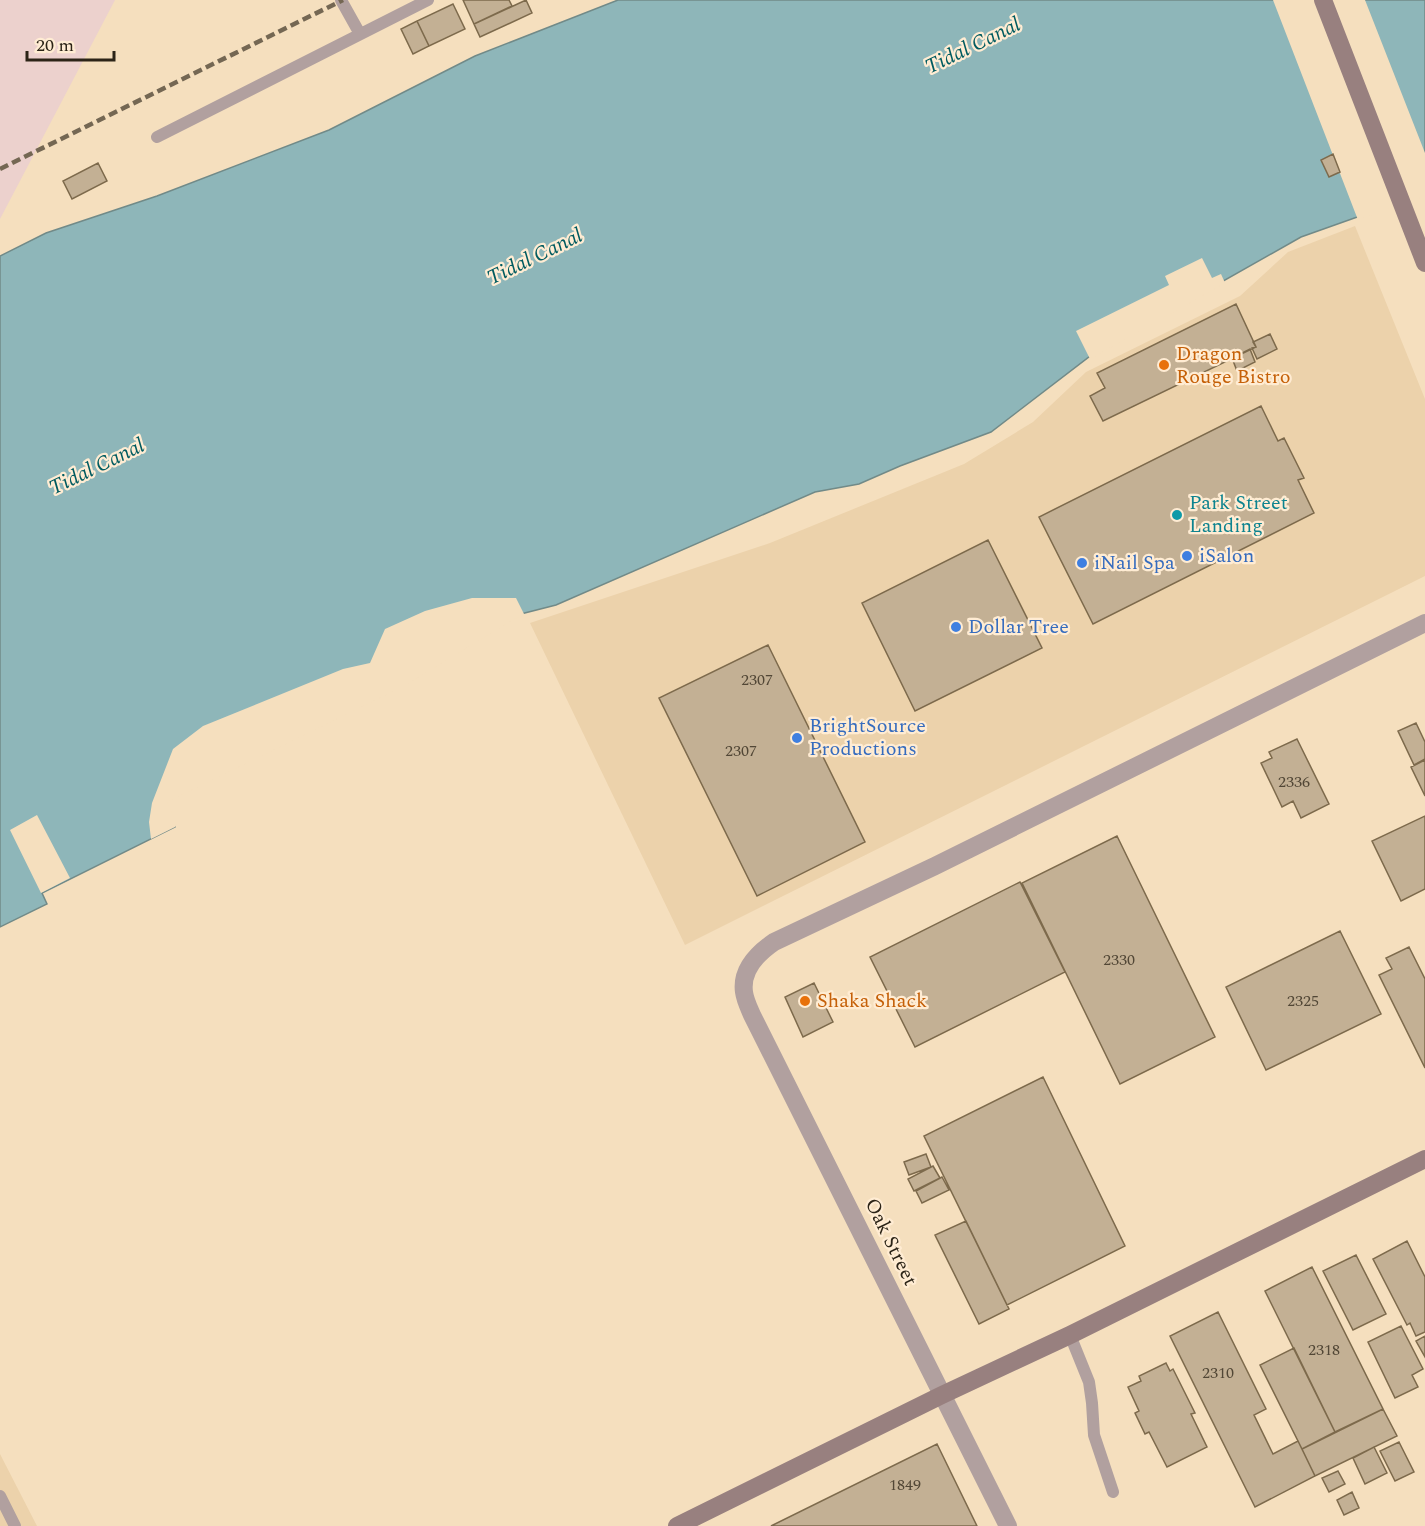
<svg xmlns="http://www.w3.org/2000/svg" width="1425" height="1526" viewBox="0 0 1425 1526" font-family="Spectral,serif">
	<style>
		.built { fill: #ecd2ab }
		.industrial { fill: #ecd1cd }
		.water { fill: #8eb6b9; stroke: #718a88; stroke-width: 1.5 }
		.pier { fill: #f5dfbe }
		.building { fill: #c3b094; stroke: #7d6a4c; stroke-width: 1.5 }
		.lines { fill: none; stroke-linecap: round; stroke-linejoin: round }
		.lane { stroke: #b1a09f; stroke-width: 12 }
		.street { stroke: #b1a09f; stroke-width: 18 }
		.secondary { stroke: #98807f; stroke-width: 18 }
		.rail { stroke: #746753; stroke-width: 4.5; stroke-dasharray: 9 4.5; stroke-linecap: butt }
		.food-dot { fill: #e8710a; stroke: #ffecd3; stroke-width: 2 }
		.culture-dot { fill: #0f9aa8; stroke: #ffecd3; stroke-width: 2 }
		.shop-dot { fill: #3f7fe0; stroke: #ffecd3; stroke-width: 2 }
		.labels { text-anchor: middle; dominant-baseline: central; stroke-width: 4.5; stroke-linejoin: round; paint-order: stroke }
		.number-label { font-size: 16px; fill: #524736 }
		.food-label { font-size: 20px; fill: #c56008; stroke: #ffecd3; text-anchor: start }
		.culture-label { font-size: 20px; fill: #0d838f; stroke: #ffecd3; text-anchor: start }
		.shop-label { font-size: 20px; fill: #366cbe; stroke: #ffecd3; text-anchor: start }
		.street-label { font-size: 20px; fill: #2c2417; stroke: #ffecd3 }
		.water-label { font-size: 21px; font-style: italic; fill: #005b60; stroke: #ffecd3 }
	</style>
	<rect width="100%" height="100%" fill="#f5dfbe"/>
	<path class="built" d="M1355,226L1425,399V576L685,945L530,623L770,543L964,464L1033,422L1086,372L1240,296L1288,252Z
		M0,1454L37,1526H0Z"/>
	<path class="industrial" d="M0,0H115L0,219Z"/>
	<path class="water" d="M618,0H1425V193L1301,237L1089,357L991,432L900,466L859,484L815,492L556,605L513,616L163,801L175,827L42,893L47,904L0,927V256L46,233L157,196L329,130L475,56Z"/>
	<path class="pier" d="M1273,0H1365L1425,153V196L1358,220Z
		M1202,258L1212,278L1221,274L1225,283L1090,359L1076,331L1169,285L1165,276Z
		M472,598H516L525,616L514,619L404,686L167,802L177,824L175,827L151,839L149,822L152,803L173,749L203,726L343,669L370,663L385,629L425,611Z
		M37,815L70,878L41,893L10,830Z"/>
	<path class="building" d="M463,0H509L512,6L474,24Z
		M526,0L532,13L480,37L474,24Z
		M453,4L465,29L429,46L417,21Z
		M417,21L429,46L413,54L401,29Z
		M1333,154L1340,172L1329,177L1321,160Z
		M98,163L107,181L72,199L63,181Z
		M1236,304L1256,347L1103,421L1090,396L1105,388L1097,373Z
		M1270,334L1277,349L1257,359L1252,348L1256,347L1253,342Z
		M1250,349L1255,362L1237,371L1232,358Z
		M1261,406L1278,441L1284,438L1304,478L1298,480L1314,513L1093,624L1039,517Z
		M988,540L1042,648L915,711L862,603Z
		M768,645L865,842L757,896L659,698Z
		M1416,723L1425,742V759L1414,765L1398,731Z
		M1297,739L1329,804L1301,818L1293,801L1282,807L1261,763L1272,758L1269,752Z
		M1425,760V796L1411,767Z
		M1425,816V889L1401,901L1372,841Z
		M1117,836L1215,1037L1120,1084L1022,883Z
		M1020,882L1065,972L915,1047L870,957Z
		M1340,931L1381,1014L1266,1070L1226,987Z
		M1409,947L1425,979V1068L1379,975L1392,969L1386,958Z
		M814,983L833,1022L803,1037L785,997Z
		M1043,1077L1125,1246L1007,1305L924,1136Z
		M926,1154L931,1167L909,1175L904,1162Z
		M933,1166L940,1178L914,1191L908,1179Z
		M942,1177L949,1190L922,1203L916,1191Z
		M966,1221L1009,1309L979,1324L935,1235Z
		M1407,1241L1425,1277V1332L1416,1336L1410,1323L1407,1325L1373,1259Z
		M1356,1255L1386,1314L1353,1330L1323,1271Z
		M1312,1267L1383,1409L1335,1432L1265,1291Z
		M1218,1312L1266,1409L1254,1415L1273,1454L1298,1441L1315,1476L1255,1507L1170,1336Z
		M1401,1326L1423,1369L1412,1375L1418,1387L1395,1398L1368,1342Z
		M1425,1336V1357L1416,1341Z
		M1294,1348L1335,1432L1302,1449L1260,1365Z
		M1166,1363L1170,1371L1173,1369L1195,1413L1191,1414L1207,1447L1167,1467L1149,1432L1145,1434L1135,1413L1139,1411L1128,1387L1141,1381L1139,1376Z
		M1383,1409L1397,1436L1315,1476L1302,1449Z
		M1399,1442L1414,1472L1395,1481L1380,1451Z
		M937,1444L977,1526H771Z
		M1374,1447L1387,1473L1365,1484L1353,1458Z
		M1338,1471L1345,1484L1329,1492L1322,1478Z
		M1352,1492L1359,1508L1344,1515L1337,1500Z"/>
	<g class="lines">
		<path class="lane" d="M341,0L360,34
			M157,137L428,0
			M1070,1335L1089,1382L1092,1403L1094,1435L1113,1492
			M0,1496L15,1526"/>
		<path class="street" d="M1008,1526L752,1015C749,1008 745,1000 744,992C741,970 758,953 774,942L935,866L1425,623"/>
		<path class="secondary" d="M1323,0L1425,263
			M677,1526L942,1395L1070,1335L1425,1159"/>
		<path class="rail" d="M0,169L343,0"/>
	</g>
	<g class="food-dot">
		<circle cx="1164" cy="365" r="6"/>
		<circle cx="805" cy="1001" r="6"/>
	</g>
	<circle class="culture-dot" cx="1177" cy="515" r="6"/>
	<g class="shop-dot">
		<circle cx="1187" cy="556" r="6"/>
		<circle cx="1082" cy="563" r="6"/>
		<circle cx="956" cy="627" r="6"/>
		<circle cx="797" cy="738" r="6"/>
	</g>
	<g class="labels">
		<g class="number-label">
			<text x="757" y="680">2307</text>
			<text x="741" y="751">2307</text>
			<text x="1294" y="782">2336</text>
			<text x="1119" y="960">2330</text>
			<text x="1303" y="1001">2325</text>
			<text x="1324" y="1350">2318</text>
			<text x="1218" y="1373">2310</text>
			<text x="905" y="1485">1849</text>
		</g>
		<g class="food-label">
			<text x="1176" y="354">Dragon<tspan x="1176" dy="23">Rouge Bistro</tspan></text>
			<text x="817" y="1001">Shaka Shack</text>
		</g>
		<g class="culture-label">
			<text x="1189" y="503">Park Street<tspan x="1189" dy="23">Landing</tspan></text>
		</g>
		<g class="shop-label">
			<text x="1199" y="556">iSalon</text>
			<text x="1094" y="563">iNail Spa</text>
			<text x="968" y="627">Dollar Tree</text>
			<text x="809" y="726">BrightSource<tspan x="809" dy="23">Productions</tspan></text>
		</g>
		<g class="street-label">
			<text transform="translate(891 1242) rotate(64)">Oak Street</text>
		</g>
		<g class="water-label">
			<text transform="translate(973 46) rotate(-26)">Tidal Canal</text>
			<text transform="translate(535 257) rotate(-26)">Tidal Canal</text>
			<text transform="translate(97 467) rotate(-26)">Tidal Canal</text>
		</g>
	</g>
	<path d="M27 51v9h87v-9" fill="none" stroke="#2c2417" stroke-width="3"/>
	<text x="36" y="51" font-size="18" fill="#2c2417" stroke="#ffecd3" stroke-width="4.5" paint-order="stroke">20 m</text>
</svg>
